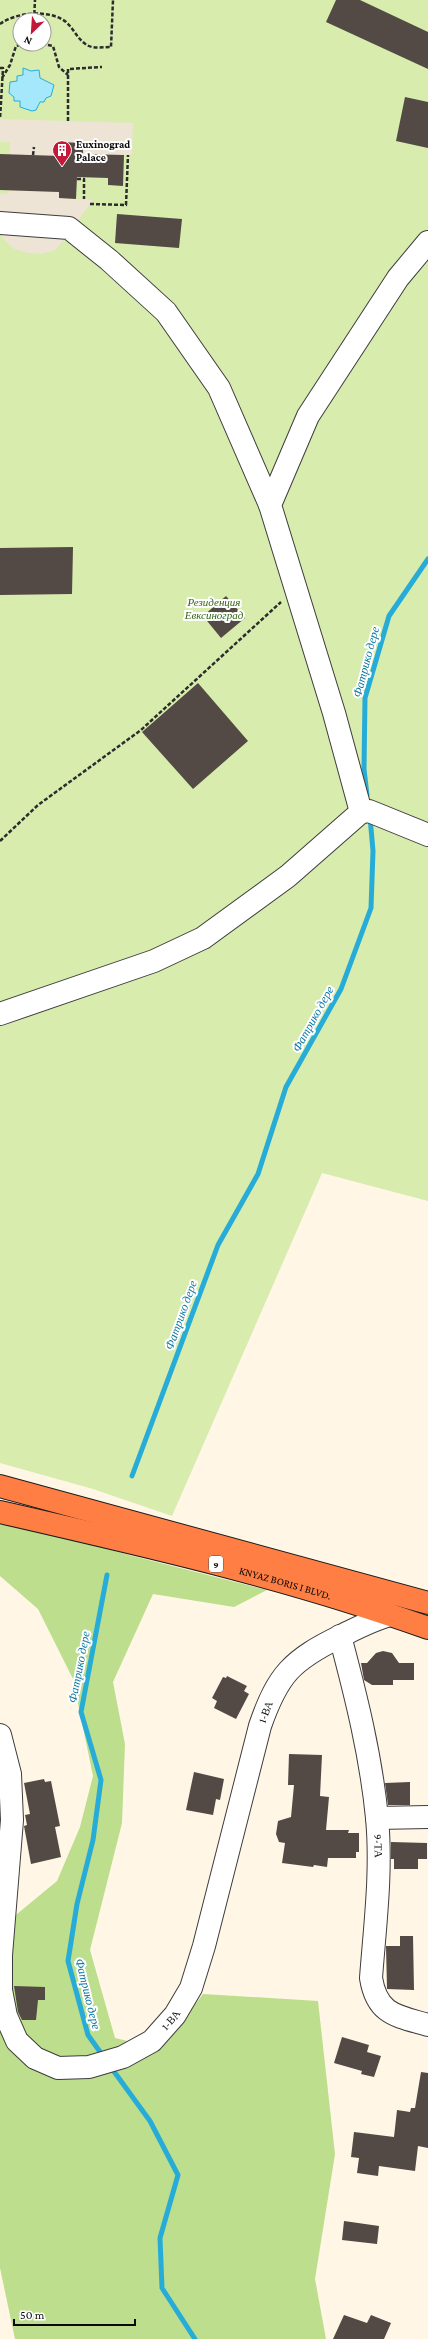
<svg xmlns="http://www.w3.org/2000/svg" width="428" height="2339" viewBox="0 0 428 2339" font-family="'Crimson Pro',serif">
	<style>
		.green { fill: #d7ecad; fill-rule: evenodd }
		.forest { fill: #bdde8c }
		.plaza { fill: #eee4d6 }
		.water { fill: #a6e8fb; stroke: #27acd8 }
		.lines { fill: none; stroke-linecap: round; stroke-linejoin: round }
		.stream { stroke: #27acd8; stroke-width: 5 }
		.building { fill: #534945 }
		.minor-casing { stroke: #3d3d3d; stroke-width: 24 }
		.highway-casing { stroke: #1b1b1b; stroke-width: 24 }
		.path { stroke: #2c2c2c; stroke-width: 2.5; stroke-dasharray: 4 2; stroke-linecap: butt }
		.minor { stroke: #fff; stroke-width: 22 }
		.highway { stroke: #ff7e44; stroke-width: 22 }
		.labels { text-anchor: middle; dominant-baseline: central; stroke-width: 4; stroke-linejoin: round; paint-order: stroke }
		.shield { fill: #fff; stroke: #545454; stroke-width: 1 }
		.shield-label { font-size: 10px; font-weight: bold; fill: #0a0a0a }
		.poi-label { font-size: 11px; font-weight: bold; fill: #0a0a0a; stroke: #fff; text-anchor: start }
		.park-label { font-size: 11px; font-style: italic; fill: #326516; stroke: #fff }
		.street-label { font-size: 11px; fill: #0a0a0a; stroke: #fff }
		.water-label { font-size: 12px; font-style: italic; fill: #0b78a3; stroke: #fff }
	</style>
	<rect width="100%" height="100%" fill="#fff6e6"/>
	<path class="green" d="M0,0H428V1201L322,1173L172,1516L93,1489L0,1463ZM20,20H44V44H20Z"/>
	<path class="forest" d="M0,1520L34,1527L129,1555L267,1590L234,1607L153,1594L113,1682L125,1744L122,1823L90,1950L115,2038L161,2049L203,1994L318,2001L335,2154L315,2279L326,2339H15L0,2268V1913L11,1919L57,1881L80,1827L93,1776L73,1679L38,1609L0,1576Z"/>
	<path class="plaza" d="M0,119L133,123L132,155H10V142H0Z
		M9,190L59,192V198L93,200L56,250L41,254L28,253L14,249L3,239L0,227V194H8Z"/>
	<path class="water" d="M23,68L31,71L39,70L40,78L54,85L51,96L46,98L44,102H40L36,110L32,111L20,107V101H14V97L9,93L10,82L17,81V76L23,75Z"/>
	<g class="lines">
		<path class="stream" d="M367,795L364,769L365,698L389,616L428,559
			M132,1476L218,1245L258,1174L286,1087L341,989L371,908L373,851L370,817
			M103,2056L88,2035L68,1961L77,1904L93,1840L101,1780L81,1712L107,1575
			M110,2066L150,2121L178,2175L160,2238L162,2288L195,2339"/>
	</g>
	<path class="building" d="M336,0H360L428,32V69L326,22Z
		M405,97L428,102V148L396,141Z
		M60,142L83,143V154L124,155L123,186L108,185V178L77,177L76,199L59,198V192L0,190V154L60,156Z
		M117,214L182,219L179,248L115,243Z
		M73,547L72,594L0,595V548Z
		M226,596L245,618L221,638L203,616Z
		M198,683L248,741L193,789L142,732Z
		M383,1651L392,1653L399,1663H414V1680H393V1685H372L364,1680L361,1663H367L376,1653Z
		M227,1676L247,1686L244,1691L249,1694L236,1719L214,1708L217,1701L212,1698L223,1677L226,1678Z
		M289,1754L322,1755L320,1796L329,1797L326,1830H349L348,1833H359V1852H356V1858H328L327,1867L314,1865L313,1867L282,1863L285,1843L279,1842L276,1834L278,1821L291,1817L294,1785H288Z
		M194,1772L224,1779L220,1800L216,1799L213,1815L186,1810Z
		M44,1779L45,1782L51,1781L60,1826L55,1827L61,1857L31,1864L24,1826L27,1825L25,1815L30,1814L24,1783Z
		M410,1782V1805H388L385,1783Z
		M391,1842L427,1843V1859H418V1869H394V1859H391Z
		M400,1936H413L414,1990L387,1989L386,1946H400Z
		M14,1986L45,1987V2000H38L36,2020H22L18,2012Z
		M342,2037L369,2045L367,2052L381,2056L374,2077L361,2074L362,2071L334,2063Z
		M421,2072L428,2073V2148L418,2146L415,2171L379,2166L378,2176L357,2173L359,2158L351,2157L354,2132L394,2137L397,2110L410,2112L411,2108H415Z
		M344,2221L379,2226L377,2244L342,2240Z
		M344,2315L367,2323L371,2315L391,2323L384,2339H333Z"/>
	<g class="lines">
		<g class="minor-casing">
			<g id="minor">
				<path d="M0,223L69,228L109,260L166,312L219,388L270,505"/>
				<path d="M361,812L369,811L428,835"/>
				<path d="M0,1014L154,961L203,938L288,876L361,812L334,713L270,505L308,416L398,278L428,242"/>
				<path id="s1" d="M340,1636C356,1696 371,1756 377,1818C382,1871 375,1925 371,1978C377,2015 397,2016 428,2025"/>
				<path id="s2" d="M0,1735L10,1774L12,1820L1,1955V1990L6,2016L17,2041L35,2058L58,2068L89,2067L123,2057L152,2041L175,2015L191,1988L204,1946L260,1726C278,1674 292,1660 341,1636C357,1628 372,1620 390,1615"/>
				<path d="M377,1818L428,1817"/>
			</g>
		</g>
		<g class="highway-casing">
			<g id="highway">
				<path d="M0,1486L428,1603"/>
				<path id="s3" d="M0,1512C144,1545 289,1578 428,1628"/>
			</g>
		</g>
		<path class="path" d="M34,20L35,0
			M0,24C16,12 50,9 66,22C74,29 78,40 87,45C93,49 104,47 111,47L113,0
			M42,44L53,46L59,67L68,75
			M0,68H3L0,119
			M2,78L10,65L16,46L24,44
			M68,121V69L102,67
			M33,155L34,147
			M77,179H84V199
			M90,204L126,205L128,155
			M0,841L38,805L141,730L281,602"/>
		<use href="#minor" class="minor"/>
		<use href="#highway" class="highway"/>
	</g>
	<defs>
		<g id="building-pin" transform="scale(1)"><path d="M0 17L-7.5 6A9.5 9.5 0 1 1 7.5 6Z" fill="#c3183a" stroke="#fff"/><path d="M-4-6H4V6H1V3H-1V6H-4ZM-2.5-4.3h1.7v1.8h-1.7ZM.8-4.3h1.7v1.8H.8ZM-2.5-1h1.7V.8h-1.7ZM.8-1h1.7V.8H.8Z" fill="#fff"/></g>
	</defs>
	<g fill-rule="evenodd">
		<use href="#building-pin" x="62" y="150"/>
	</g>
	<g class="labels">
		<rect class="shield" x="209" y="1556" width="14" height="16" rx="3"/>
		<g class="shield-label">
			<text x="216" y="1564">9</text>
		</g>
		<g class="poi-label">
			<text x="76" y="144">Euxinograd<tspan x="76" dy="13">Palace</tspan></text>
		</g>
		<g class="park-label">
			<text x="214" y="602">Резиденция<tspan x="214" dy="13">Евксиноград</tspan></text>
		</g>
		<g class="street-label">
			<text stroke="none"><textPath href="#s3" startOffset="294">KNYAZ BORIS I BLVD.</textPath></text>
			<text stroke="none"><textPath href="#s2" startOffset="812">1-ВА</textPath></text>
			<text stroke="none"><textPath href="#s1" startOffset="214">9-ТА</textPath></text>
			<text stroke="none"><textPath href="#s2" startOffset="488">1-ВА</textPath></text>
		</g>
		<g class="water-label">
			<text transform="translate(366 662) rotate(-75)">Фатрико дере</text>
			<text transform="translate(313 1019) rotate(-61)">Фатрико дере</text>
			<text transform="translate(181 1315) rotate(-70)">Фатрико дере</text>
			<text transform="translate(79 1667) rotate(-79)">Фатрико дере</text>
			<text transform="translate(88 1994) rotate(76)">Фатрико дере</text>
		</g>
	</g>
	<g transform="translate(32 32) rotate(205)"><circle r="19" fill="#ffffff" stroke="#9d9d9d"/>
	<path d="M0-3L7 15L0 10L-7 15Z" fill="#c3183a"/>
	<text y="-6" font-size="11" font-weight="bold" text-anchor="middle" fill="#0a0a0a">N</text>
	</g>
	<path d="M14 2319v6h121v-6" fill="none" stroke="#0a0a0a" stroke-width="2"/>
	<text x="20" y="2319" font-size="12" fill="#0a0a0a" stroke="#ffffff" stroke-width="3" paint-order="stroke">50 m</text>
</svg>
